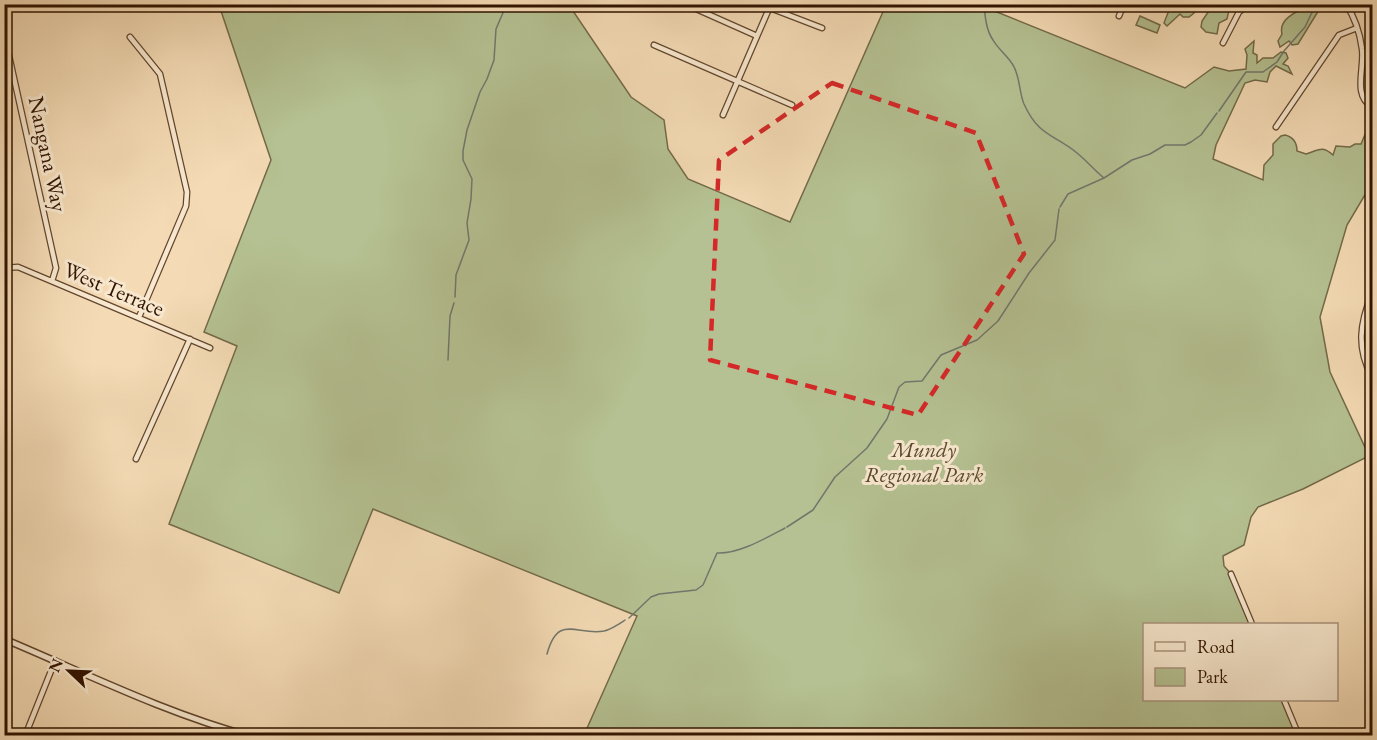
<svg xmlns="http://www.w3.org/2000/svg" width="1377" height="740" viewBox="0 0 1377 740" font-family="'EB Garamond',serif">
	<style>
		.green { fill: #b5c192; stroke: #736a49; stroke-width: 1.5 }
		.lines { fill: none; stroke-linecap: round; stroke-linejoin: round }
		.stream { stroke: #72776d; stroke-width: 1.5 }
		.minor-casing { stroke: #62462d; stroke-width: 7 }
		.tertiary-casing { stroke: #62462d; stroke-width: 8 }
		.minor { stroke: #f8e8cf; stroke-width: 4.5 }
		.tertiary { stroke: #f8e8cf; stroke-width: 5 }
		.marked { fill: none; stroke: #d62828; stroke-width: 4.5; stroke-dasharray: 12 8; stroke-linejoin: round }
		.labels { text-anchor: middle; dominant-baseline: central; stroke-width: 6; stroke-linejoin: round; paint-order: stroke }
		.street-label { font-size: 22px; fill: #311400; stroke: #f8e8cf }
		.park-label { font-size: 22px; font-style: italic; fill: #59482c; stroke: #f8e8cf }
	</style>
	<rect width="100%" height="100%" fill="#f4dbb5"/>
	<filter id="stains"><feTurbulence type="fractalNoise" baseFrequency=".00333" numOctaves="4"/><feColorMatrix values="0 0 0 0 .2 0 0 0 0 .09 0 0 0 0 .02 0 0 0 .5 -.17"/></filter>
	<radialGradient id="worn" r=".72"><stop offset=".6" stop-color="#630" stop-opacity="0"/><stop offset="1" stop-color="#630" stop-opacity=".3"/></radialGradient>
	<path class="green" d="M219,5H569L631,97L664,120L668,149L688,179L790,222L886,5H994L992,10L1185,88L1214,67L1229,71L1246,69L1247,55L1245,49L1254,41L1253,53L1257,55V63L1263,58H1273L1281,52L1286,53L1288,58L1283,64L1288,66L1292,74L1276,66L1270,72L1267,82L1255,80L1245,83L1216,145L1213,159L1263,180L1264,165L1273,155V144L1281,136L1285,135C1293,137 1297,143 1297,151L1306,154C1319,150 1322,145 1333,155L1336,146L1350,147L1355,144H1361L1372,118V183L1347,225L1320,317L1330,372L1369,456L1303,489L1258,507L1251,517L1244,545L1223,556L1224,566L1231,574L1252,624H1144V700H1284L1299,735H584L637,616L373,509L339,593L169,524L237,346L204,332L271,160Z
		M1171,5V4L1197,5L1194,13L1189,17H1183L1180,14L1167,26L1164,23Z
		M1213,5H1226L1229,10L1227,19L1219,23L1217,34L1206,32L1201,27L1202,21Z
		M1294,5H1322L1298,44L1292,45L1289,41L1280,47L1278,41L1282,34C1279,22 1290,15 1300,10Z
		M1140,16L1160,25L1157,33L1136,25Z"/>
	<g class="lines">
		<path class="stream" d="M984,4C985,16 986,30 993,40C998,49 1007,55 1013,65C1020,76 1019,92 1024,104C1039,137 1054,134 1077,153C1087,161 1094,170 1104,178
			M1219,111L1246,72H1263L1277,62L1284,51L1305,27L1316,4
			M1060,207L1068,194L1104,178L1132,160L1150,154L1165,145H1185L1191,142L1201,135L1217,113
			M455,297L456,275L469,240L467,223L471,199L472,179L463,160V151L467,130L480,92L487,79L494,60L496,29L505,8
			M448,360L450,316L454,303
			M787,527L813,510L835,477L867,448L887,419L899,387L905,382L922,381L941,355L977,340L998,321L1029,273L1055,240L1059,209
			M629,618L651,597L659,594L696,590L703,585L717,553C739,554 766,538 785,528
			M547,654C558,613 577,636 604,631C612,629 619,624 625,620"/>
		<g class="minor-casing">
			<path id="minor" d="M685,4L757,36
				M1346,4C1355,18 1360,33 1362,49C1365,68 1352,95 1372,107
				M770,8L822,28
				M1119,16L1124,4
				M4,33L56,268L52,281
				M130,37L160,74L187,192L186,206L139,317
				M1223,43L1239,12L1249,4
				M654,45L792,105
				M723,115L771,4
				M1276,127L1339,35L1357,28
				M4,268L18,267L210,348
				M1372,293C1360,323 1356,348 1372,377
				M136,459L190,339
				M1231,574L1252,624
				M1284,700L1299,736
				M25,736L55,661"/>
		</g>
		<g class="tertiary-casing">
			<path id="tertiary" d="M4,639C85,673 165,713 250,736"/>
		</g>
		<use href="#minor" class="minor"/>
		<use href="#tertiary" class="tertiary"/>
	</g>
	<path class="marked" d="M832,83L976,133L1024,254L918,415L710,360L719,160Z"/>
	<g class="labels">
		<g class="street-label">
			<text transform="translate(48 154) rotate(78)">Nangana Way</text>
			<text transform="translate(114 289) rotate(23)">West Terrace</text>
		</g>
		<g class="park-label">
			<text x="924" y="449">Mundy<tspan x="924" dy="25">Regional Park</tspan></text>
		</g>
	</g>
	<rect width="1377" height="740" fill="none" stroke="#f4dbb5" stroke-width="24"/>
	<rect x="6" y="6" width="1365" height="728" fill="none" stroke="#311400" stroke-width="3"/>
	<rect x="12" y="12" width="1353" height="716" fill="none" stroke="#311400" stroke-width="1.5"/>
	<rect x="1143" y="623" width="195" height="78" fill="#f8e8cf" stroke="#a8937c" stroke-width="1.5"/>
	<rect x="1155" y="642" width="30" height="9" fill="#f8e8cf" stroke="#a8937c" stroke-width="1.5"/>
	<text x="1197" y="653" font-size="18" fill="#311400">Road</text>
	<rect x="1155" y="668" width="30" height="18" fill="#b5c192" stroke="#a8937c" stroke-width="1.5"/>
	<text x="1197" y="683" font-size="18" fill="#311400">Park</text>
	<g transform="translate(69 671) rotate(293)" stroke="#f8e8cf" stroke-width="4.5" paint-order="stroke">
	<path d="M0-4.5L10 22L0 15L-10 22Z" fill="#311400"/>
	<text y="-9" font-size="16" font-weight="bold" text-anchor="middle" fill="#311400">N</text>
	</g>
	<rect width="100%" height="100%" filter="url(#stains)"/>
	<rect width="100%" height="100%" fill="url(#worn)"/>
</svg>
